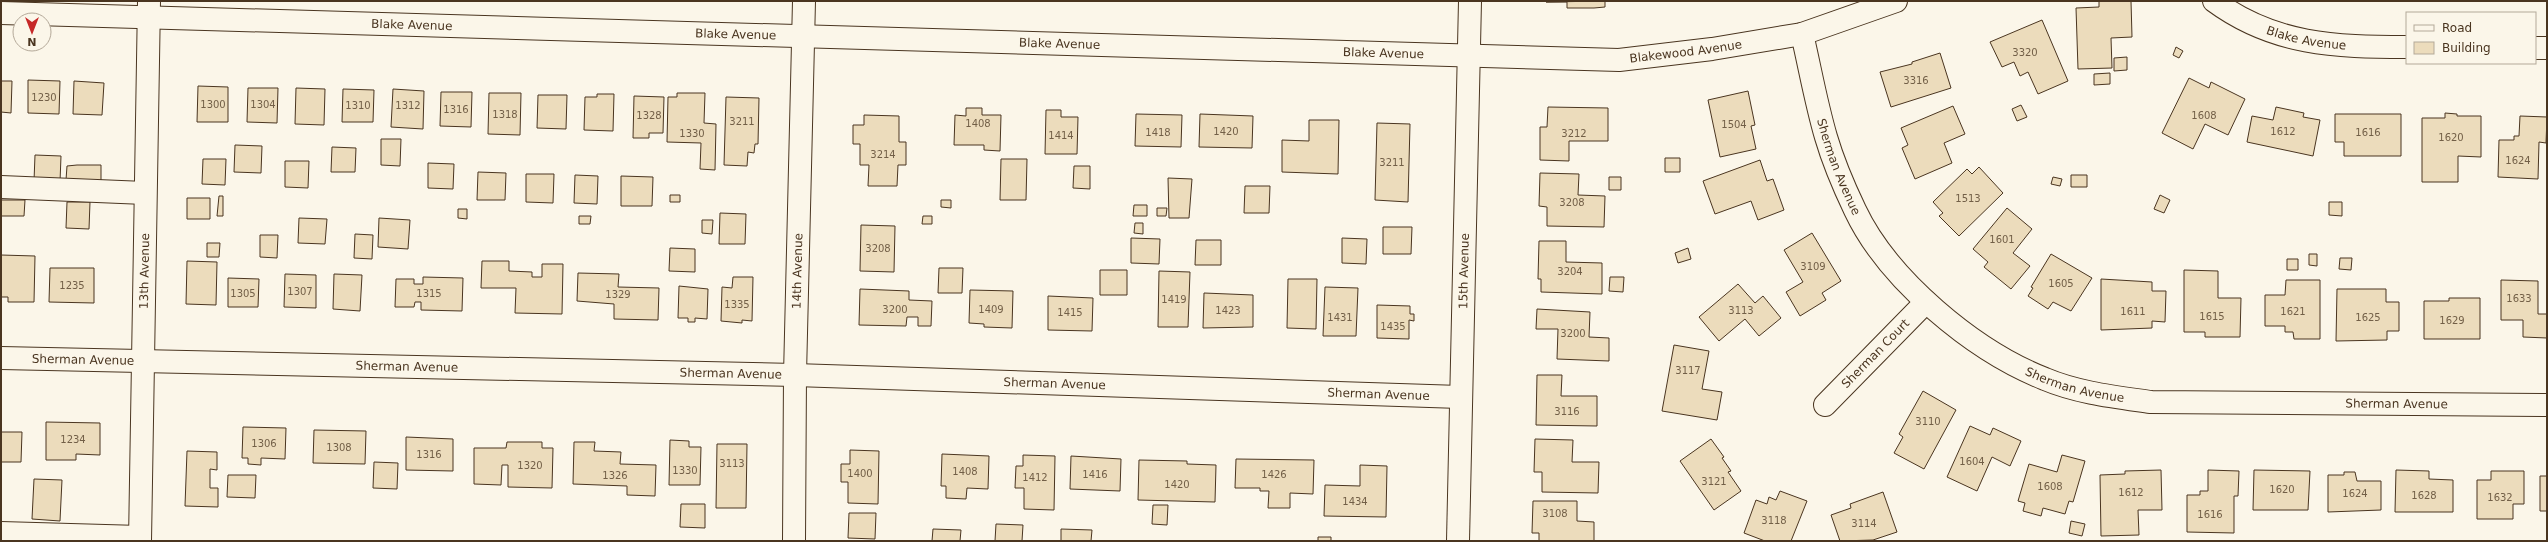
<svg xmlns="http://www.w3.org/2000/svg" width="2548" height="542" viewBox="0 0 2548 542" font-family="'DejaVu Sans',sans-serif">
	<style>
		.building { fill: #ecdcbc; stroke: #4a3520 }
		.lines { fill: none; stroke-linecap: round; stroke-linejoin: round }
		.minor-casing { stroke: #4a3520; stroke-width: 24 }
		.minor { stroke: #fbf6e9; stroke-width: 22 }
		.labels { text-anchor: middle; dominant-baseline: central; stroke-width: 3; stroke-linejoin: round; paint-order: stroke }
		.number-label { font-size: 10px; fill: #725f47 }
		.street-label { font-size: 12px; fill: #4a3520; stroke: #fbf6e9 }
	</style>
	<rect width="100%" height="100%" fill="#fbf6e9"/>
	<path class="building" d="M1605,1V7L1594,8H1567V2H1546Z
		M2099,1H2131L2132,37L2111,38L2112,68L2078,69L2076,8L2099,7Z
		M2042,20L2068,81L2038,94L2028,72L2020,76L2014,62L2002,67L1990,42Z
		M2176,47L2183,51L2179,58L2173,55Z
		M1940,53L1951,88L1891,107L1880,72L1912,64V62Z
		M2127,57V70L2114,71V58Z
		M2110,73V84L2094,85V74Z
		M2189,78L2209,88L2211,82L2245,99L2228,135L2205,124L2193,149L2162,133Z
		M28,80L60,81L59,114L28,113Z
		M1,81H12L11,113L1,112V122Z
		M74,81L104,83L102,115L73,114Z
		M198,86L228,87V122H197Z
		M248,88H278L277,123L247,122Z
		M296,88L325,89L324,125L295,124Z
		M343,89L374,90L373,122H342Z
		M393,89L424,91L423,129L391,127Z
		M1748,91L1755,125L1751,126L1756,149L1720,157L1708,100Z
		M441,92H472L471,127L440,126Z
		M489,93H521L520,135L488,134Z
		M677,93H705L704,123L716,124L715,170L700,169L701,143L667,142L668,97H677Z
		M597,94H614L613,131L584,130L585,97H597Z
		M538,95H567L566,129L537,128Z
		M634,96L664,97L663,133H649V138H633Z
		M726,97L759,98L758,144H755L754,153L748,152L747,166L724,165Z
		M2021,105L2027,117L2017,121L2012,109Z
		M1953,106L1965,134L1944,143L1952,163L1915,179L1902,148L1908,145L1901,128Z
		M1548,107L1608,108V141H1569V161L1540,160V127H1547Z
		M2276,107L2304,113L2303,117L2320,120L2313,156L2247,142L2252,116L2273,120Z
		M966,108H982V115H1001L1000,151L984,150V145H954L955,115L966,116Z
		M1046,110H1061V117H1078L1077,154H1045Z
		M2445,113L2457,114V116H2481V157L2458,156V182H2422V118H2445Z
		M1136,114L1182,115L1181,147L1135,146Z
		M1200,114L1253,116L1252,148L1199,147Z
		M2335,114H2401V156H2344V142H2335Z
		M864,115L899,116V142H906V165H898L897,186H868L869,165H860V144H853V125H864Z
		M2520,116L2547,117L2546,143L2539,142L2538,179L2498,177L2499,140H2514V136H2519Z
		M1309,120H1339L1338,174L1282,172V140L1309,141Z
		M1377,123L1410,124L1408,202L1375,200Z
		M381,139H401L400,166L381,165Z
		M235,145L262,146L261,173L234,172Z
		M332,147L356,148L355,172H331Z
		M35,155L61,156L60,182L34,181Z
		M1665,158H1680V172H1665Z
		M203,159H226L225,185L202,184Z
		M1001,159H1027L1026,200H1000Z
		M1760,160L1767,181L1773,179L1784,210L1758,220L1751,201L1715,214L1703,181Z
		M285,161H309L308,188L285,187Z
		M428,163L454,164L453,189L428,188Z
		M77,165H101V181L66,180L67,166Z
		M1074,166H1090V189L1073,188Z
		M1979,167L2003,193L1959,236L1939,216L1943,213L1933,202L1967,169L1972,174Z
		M478,172L506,173L505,200H477Z
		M1540,173L1579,174L1578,195L1605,196L1604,227L1547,226V207L1539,206Z
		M526,174H554L553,203L526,202Z
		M575,175L598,176L597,204L574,203Z
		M2071,175H2087V187H2071Z
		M621,176L653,177L652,206H621Z
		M1609,177H1621V190H1609Z
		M2053,177L2062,179L2060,186L2051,184Z
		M1168,178L1192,179L1189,218H1169Z
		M1245,186H1270L1269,213H1244Z
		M670,195H680V202H670Z
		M2160,195L2170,200L2164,213L2154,209Z
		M219,196H223V216H217Z
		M187,198H210V219H187Z
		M1,200H25L24,216H1Z
		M941,200H951V208L941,207Z
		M67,202H90L89,229L66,228Z
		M2329,202H2342V216L2329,215Z
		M1134,205H1147V216H1133Z
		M1157,208H1167L1166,216H1157Z
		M2007,208L2032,229L2013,253L2030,266L2011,289L1984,267L1988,262L1973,249Z
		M458,209H467V219L458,218Z
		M720,213L746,214L745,244H719Z
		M579,216H591L590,224H579Z
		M923,216H932V224H922Z
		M299,218L327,219L325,244L298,243Z
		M379,218L410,220L408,249L378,247Z
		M702,220H713L712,234L702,233Z
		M1135,223H1143V234L1134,233Z
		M861,225L895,226L894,272L860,271Z
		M1383,227H1412L1411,254H1383Z
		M1812,233L1841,281L1822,293L1826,300L1800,316L1786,292L1803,282L1784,250Z
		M355,234L373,235L372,259L354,258Z
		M260,235H278L277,258L260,257Z
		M1131,238L1160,239L1159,264L1131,263Z
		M1342,238L1367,239L1366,264L1342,263Z
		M1196,240H1221V265H1195Z
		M1539,241H1566V262L1602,263V294L1541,292V279H1538Z
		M207,243H220L219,257H207Z
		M670,248L695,249V272L669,271Z
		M1688,248L1691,259L1678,263L1675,253Z
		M2051,254L2092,278L2071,311L2053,302L2048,309L2028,296L2033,288L2031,287Z
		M2309,254H2317V266L2309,265Z
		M1,255L35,256L34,302H8V297H1Z
		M2340,258H2352L2351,270L2339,269Z
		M2287,259H2298V270H2287Z
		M187,261L217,262L216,305L186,304Z
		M482,261H509V271L532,272V277H542V264H563L562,314L515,313L516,288H481Z
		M50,268H94V303L49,302Z
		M939,268H963L962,293H938Z
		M1100,270H1127V295H1100Z
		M2184,270L2218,271V298H2241L2240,337H2205V332H2184Z
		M1159,271L1190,272L1188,327H1158Z
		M578,273L619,274L618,287L659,288L658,320L614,319V304L577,301Z
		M285,274L316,275V308L284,307Z
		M334,274L362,275L360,311L333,309Z
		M423,277L463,278L462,311L421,310V302H415L414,307H395L396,279H414V284H423Z
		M733,277H753L752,321L742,320V323L721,321L722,287L732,288Z
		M1610,277H1624L1623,292L1609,291Z
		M228,278L259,279L258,307H228Z
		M1288,279H1317L1316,329L1287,328Z
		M2101,279L2152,282V291H2166L2165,322L2152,321V328L2101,330Z
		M2286,280H2320V339H2294L2293,332H2285V326H2265V295H2285Z
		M2501,280L2538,281V314H2547V338L2523,337V320H2501Z
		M1738,284L1755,303L1763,296L1781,318L1759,336L1745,319L1719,341L1699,317Z
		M679,286L708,289L707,319L695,318V322H688V318H678Z
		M1325,287L1358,288L1356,336H1323Z
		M860,289L909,291V300L932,301L931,326H918V317H907L906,326L859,325Z
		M2337,289H2386V302H2399V331H2387V340L2336,341Z
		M970,290L1013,291L1012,328L984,327V324L969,323Z
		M1204,293L1253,295V327L1203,328Z
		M1048,296L1093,298L1092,331L1048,330Z
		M2449,298H2480V339H2424V301H2449Z
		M1377,305L1410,306V314H1414V321L1409,320V339L1377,338Z
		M1537,309L1590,312L1589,337L1609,338V361L1557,359L1558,329H1536Z
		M1674,345L1709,351L1702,389L1722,392L1717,420L1662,411Z
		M1537,375H1562L1561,396H1597V426L1536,425Z
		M1923,391L1956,410L1924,469L1894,453L1903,437L1899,434Z
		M46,422L100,423V455L76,454V460H46Z
		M1970,426L1990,435L1993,428L2021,441L2010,466L1992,457L1977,491L1947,477Z
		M243,427L286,428L285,459L261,458V465L248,464V458H242Z
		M314,430L366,431L365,464L313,463Z
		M1,432H22L21,462H1Z
		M406,437L453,439V471L406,470Z
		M1535,439L1573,440L1572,462H1599L1598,493L1542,492V472H1534Z
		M1711,439L1724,457L1722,458L1731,471L1728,472L1741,491L1714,510L1680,461Z
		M670,440L689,441V447H701L700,485H669Z
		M507,442H542V448H553L552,488L508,487V465H502L501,485L474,484V448H506Z
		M574,442H595L594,451L621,452L620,464L656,465L655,496L627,495V486L573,484Z
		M717,444H747L746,508H716Z
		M850,450L879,451L878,504L848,503V482H841V464H850Z
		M187,451L217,452V470L210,469V488H218V507L185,506Z
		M942,454L989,456L988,489L967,488L966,499L946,498V486H941Z
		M1023,455L1055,456L1054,510L1024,509V488H1015L1016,466H1023Z
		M2062,455L2085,461L2073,502L2069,501L2065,514L2043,508L2041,516L2023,511L2025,503L2018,501L2029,464L2057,472Z
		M1071,456L1121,459L1120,491L1070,489Z
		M1236,459L1314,460L1313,494L1290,493V508H1268L1269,491H1260V488H1235Z
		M1139,460L1187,461V464L1216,465L1215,502L1138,500Z
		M374,462L398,463L397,489L373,488Z
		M1360,465L1387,466L1386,517L1324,516L1325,485L1360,486Z
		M2161,470L2162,510H2138L2139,535L2101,536L2100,475L2125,474V471Z
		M2208,470L2239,471L2238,496H2234V533L2187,532V495H2200V491H2208Z
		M2254,470L2310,471L2308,510H2253Z
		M2396,470L2429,471V479L2453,480V512H2395Z
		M2491,471H2524V504H2513V519H2477V480H2491Z
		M2344,472H2355L2357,481H2381V510L2328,512V475H2344Z
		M228,475H256L255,498L227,497Z
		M2540,476H2547V511H2540Z
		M34,479L62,480L60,521L32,519Z
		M1780,491L1807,501L1791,541H1765L1744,533L1756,500L1767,504L1769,497L1776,500Z
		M1883,492L1897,532L1873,540L1840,541L1831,515L1851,508L1850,504Z
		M1533,501H1577V521L1594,522V541H1539V533H1532Z
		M681,504H705V528L680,527Z
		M1153,505H1168L1167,525L1152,524Z
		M849,513H876L875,539L848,538Z
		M2071,521L2085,524L2082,536L2069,533Z
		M996,524L1023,525L1022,541H995Z
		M933,529L961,530L960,541H932Z
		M1061,529L1092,530L1091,541H1061Z
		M1318,537H1331V541H1318Z"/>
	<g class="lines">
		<g class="minor-casing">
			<g id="minor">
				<path id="s1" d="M2214,1C2274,45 2335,47 2407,47"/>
				<path id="s2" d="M1,13L1619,60L1712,49L1802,34L1896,1"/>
				<path id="s3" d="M1802,34C1810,68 1816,103 1826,137C1833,161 1844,187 1855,210C1888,280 1974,351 2045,379C2078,393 2116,397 2151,402L2547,405"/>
				<path d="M2535,48H2547"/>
				<path d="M1,187L145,193"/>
				<path id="s4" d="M1,358L795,375L1460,397"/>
				<path id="s5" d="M1825,405L1926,302"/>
				<path d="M1,533L140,537"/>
				<path id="s6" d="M140,541L149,1"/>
				<path id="s7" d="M794,541L795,375L804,1"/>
				<path id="s8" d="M1458,541L1470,1"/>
			</g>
		</g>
		<use href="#minor" class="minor"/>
	</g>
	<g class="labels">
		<g class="number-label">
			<text x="2025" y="52">3320</text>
			<text x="1916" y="80">3316</text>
			<text x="44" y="97">1230</text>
			<text x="213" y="104">1300</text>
			<text x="263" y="104">1304</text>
			<text x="358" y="105">1310</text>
			<text x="408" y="105">1312</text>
			<text x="456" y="109">1316</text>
			<text x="505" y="114">1318</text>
			<text x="649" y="115">1328</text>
			<text x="2204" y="115">1608</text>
			<text x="742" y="121">3211</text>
			<text x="978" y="123">1408</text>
			<text x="1734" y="124">1504</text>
			<text x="1226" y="131">1420</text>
			<text x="2283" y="131">1612</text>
			<text x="1158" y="132">1418</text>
			<text x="2368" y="132">1616</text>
			<text x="692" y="133">1330</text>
			<text x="1574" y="133">3212</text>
			<text x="1061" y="135">1414</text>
			<text x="2451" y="137">1620</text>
			<text x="883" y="154">3214</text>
			<text x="2518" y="160">1624</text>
			<text x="1392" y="162">3211</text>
			<text x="1968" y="198">1513</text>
			<text x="1572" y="202">3208</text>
			<text x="2002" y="239">1601</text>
			<text x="878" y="248">3208</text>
			<text x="1813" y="266">3109</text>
			<text x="1570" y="271">3204</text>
			<text x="2061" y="283">1605</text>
			<text x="72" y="285">1235</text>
			<text x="300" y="291">1307</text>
			<text x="243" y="293">1305</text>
			<text x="429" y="293">1315</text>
			<text x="618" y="294">1329</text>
			<text x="2519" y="298">1633</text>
			<text x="1174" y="299">1419</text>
			<text x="737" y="304">1335</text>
			<text x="895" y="309">3200</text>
			<text x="991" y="309">1409</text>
			<text x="1228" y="310">1423</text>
			<text x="1741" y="310">3113</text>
			<text x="2133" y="311">1611</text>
			<text x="2293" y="311">1621</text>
			<text x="1070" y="312">1415</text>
			<text x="2212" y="316">1615</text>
			<text x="1340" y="317">1431</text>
			<text x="2368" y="317">1625</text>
			<text x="2452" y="320">1629</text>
			<text x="1393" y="326">1435</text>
			<text x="1573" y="333">3200</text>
			<text x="1688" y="370">3117</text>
			<text x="1567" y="411">3116</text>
			<text x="1928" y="421">3110</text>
			<text x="73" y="439">1234</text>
			<text x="264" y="443">1306</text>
			<text x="339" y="447">1308</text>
			<text x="429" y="454">1316</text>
			<text x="1972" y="461">1604</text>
			<text x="732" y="463">3113</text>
			<text x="530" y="465">1320</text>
			<text x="685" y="470">1330</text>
			<text x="965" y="471">1408</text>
			<text x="860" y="473">1400</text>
			<text x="1095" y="474">1416</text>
			<text x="1274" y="474">1426</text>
			<text x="615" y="475">1326</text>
			<text x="1035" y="477">1412</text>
			<text x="1714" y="481">3121</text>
			<text x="1177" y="484">1420</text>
			<text x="2050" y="486">1608</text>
			<text x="2282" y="489">1620</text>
			<text x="2131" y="492">1612</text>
			<text x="2355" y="493">1624</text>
			<text x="2424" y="495">1628</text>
			<text x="2500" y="497">1632</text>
			<text x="1355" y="501">1434</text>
			<text x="1555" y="513">3108</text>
			<text x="2210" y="514">1616</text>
			<text x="1774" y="520">3118</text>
			<text x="1864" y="523">3114</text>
		</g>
		<g class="street-label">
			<text stroke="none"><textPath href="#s2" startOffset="411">Blake Avenue</textPath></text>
			<text stroke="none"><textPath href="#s2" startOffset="735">Blake Avenue</textPath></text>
			<text stroke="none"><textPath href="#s1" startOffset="101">Blake Avenue</textPath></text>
			<text stroke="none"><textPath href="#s2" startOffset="1059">Blake Avenue</textPath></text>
			<text stroke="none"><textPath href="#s2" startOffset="1686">Blakewood Avenue</textPath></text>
			<text stroke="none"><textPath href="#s2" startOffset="1383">Blake Avenue</textPath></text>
			<text stroke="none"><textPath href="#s3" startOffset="138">Sherman Avenue</textPath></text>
			<text stroke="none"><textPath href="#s6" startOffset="270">13th Avenue</textPath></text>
			<text stroke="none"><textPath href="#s7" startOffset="270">14th Avenue</textPath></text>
			<text stroke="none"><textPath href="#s8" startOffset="270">15th Avenue</textPath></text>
			<text stroke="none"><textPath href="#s5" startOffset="72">Sherman Court</textPath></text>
			<text stroke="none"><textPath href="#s4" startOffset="82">Sherman Avenue</textPath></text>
			<text stroke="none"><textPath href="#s4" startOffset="406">Sherman Avenue</textPath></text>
			<text stroke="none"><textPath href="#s4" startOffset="730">Sherman Avenue</textPath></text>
			<text stroke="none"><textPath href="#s3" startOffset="474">Sherman Avenue</textPath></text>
			<text stroke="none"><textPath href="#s4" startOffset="1054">Sherman Avenue</textPath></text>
			<text stroke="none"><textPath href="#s4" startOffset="1378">Sherman Avenue</textPath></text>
			<text stroke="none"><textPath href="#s3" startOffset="798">Sherman Avenue</textPath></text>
		</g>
	</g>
	<rect width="2548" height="542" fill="none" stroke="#4a3520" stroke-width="4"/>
	<rect x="2406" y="12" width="130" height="52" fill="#fbf6e9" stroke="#b4a999"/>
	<rect x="2414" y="25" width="20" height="6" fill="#fbf6e9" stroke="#b4a999"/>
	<text x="2442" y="32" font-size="12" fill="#4a3520">Road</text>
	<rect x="2414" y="42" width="20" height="12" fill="#ecdcbc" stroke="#b4a999"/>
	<text x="2442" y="52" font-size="12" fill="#4a3520">Building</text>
	<g transform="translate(32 32) rotate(180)"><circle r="19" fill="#fbf6e9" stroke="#b4a999"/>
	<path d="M0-3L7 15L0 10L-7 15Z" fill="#c62828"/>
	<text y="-6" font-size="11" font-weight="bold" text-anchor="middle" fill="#4a3520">N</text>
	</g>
</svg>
